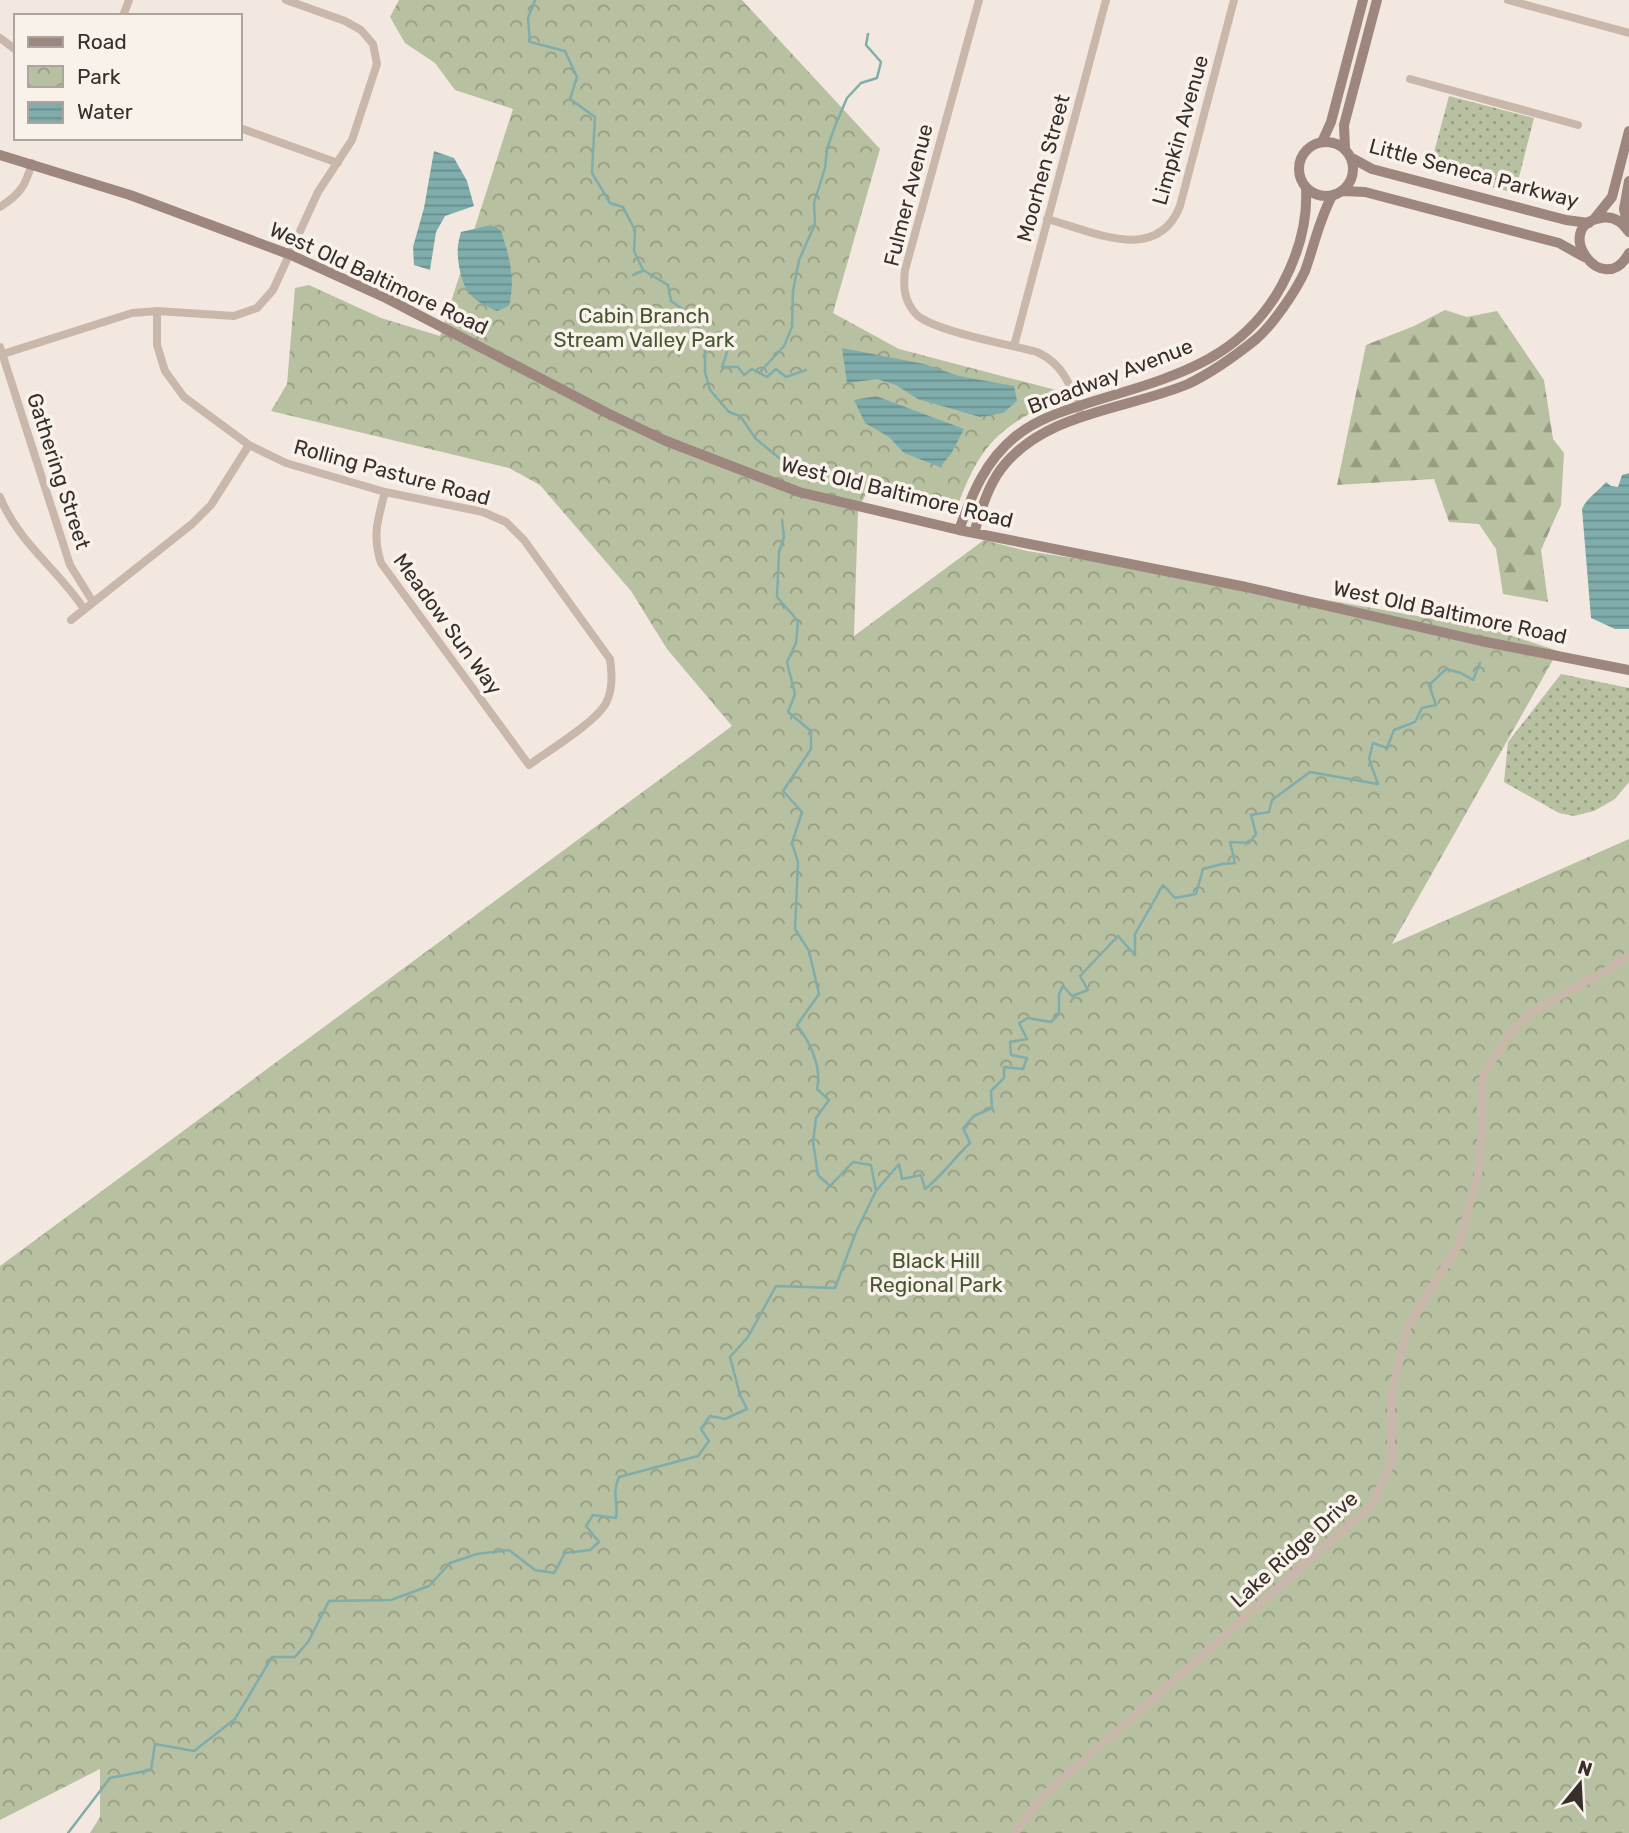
<svg xmlns="http://www.w3.org/2000/svg" width="1629" height="1833" viewBox="0 0 1629 1833" font-family="Rubik,sans-serif">
	<style>
		.grass { fill: url(#grass-dots) }
		.forest { fill: url(#forest-firs) }
		.park { fill: url(#park-crowns) }
		.water { fill: url(#water-rules) }
		.lines { fill: none; stroke-linecap: round; stroke-linejoin: round }
		.stream { stroke: #7fadac; stroke-width: 2.5 }
		.street { stroke: #c9b7ab; stroke-width: 8 }
		.secondary { stroke: #9d867d; stroke-width: 10 }
		.labels { text-anchor: middle; dominant-baseline: central; stroke-width: 7; stroke-linejoin: round; paint-order: stroke }
		.street-label { font-size: 21px; fill: #382e2a; stroke: #f9f2eb }
		.park-label { font-size: 21px; fill: #49552f; stroke: #f9f2eb }
	</style>
	<defs>
		<pattern id="grass-dots" width="8" height="8" patternUnits="userSpaceOnUse" patternTransform="scale(1.75)"><rect width="8" height="8" fill="#b7c0a0"/><path d="M2 2h.1M6 6h.1" fill="none" stroke="#969c83" stroke-width="1.8" stroke-linecap="round"/></pattern>
		<pattern id="forest-firs" width="22" height="20" patternUnits="userSpaceOnUse" patternTransform="scale(1.75)"><rect width="22" height="20" fill="#b7c0a0"/><path d="M5 1l3.5 6h-7zM16 11l3.5 6h-7z" fill="#969c83"/></pattern>
		<pattern id="park-crowns" width="20" height="18" patternUnits="userSpaceOnUse" patternTransform="scale(1.75)"><rect width="20" height="18" fill="#b7c0a0"/><path d="M2 6a3 3 0 1 1 6 0M12 15a3 3 0 1 1 6 0" fill="none" stroke="#969c83"/></pattern>
		<pattern id="water-rules" width="6" height="5" patternUnits="userSpaceOnUse" patternTransform="scale(1.75)"><rect width="6" height="5" fill="#7fadac"/><path d="M0 2.5h6" fill="none" stroke="#698d8c"/></pattern>
	</defs>
	<rect width="100%" height="100%" fill="#f2e8df"/>
	<path class="grass" d="M1449,96L1534,118L1515,193L1429,171Z
		M1561,674L1629,688V782L1615,799L1594,811L1574,816L1559,813L1504,782L1508,742Z"/>
	<path class="forest" d="M1445,310L1467,317L1497,311L1544,380L1553,439L1564,453L1561,505L1541,550L1548,602L1503,594L1496,549L1479,524L1449,522L1434,479L1337,485L1366,345L1414,326Z"/>
	<path class="park" d="M399,0H742L880,149L833,313L899,349L1071,394C1001,425 981,439 955,513L870,486L858,510L854,636L984,540L1027,551L1196,577L1491,629L1558,651L1392,944L1629,839V1833H90L100,1817V1769L0,1820V1266L732,726L667,649L631,591L540,485L509,468L271,411L287,384L295,288L309,285L381,318L440,336L513,109L455,90L435,63L405,43L390,17Z"/>
	<path class="water" d="M434,151L454,158L467,181L474,206L445,216L436,232L430,270L414,265L413,247L424,208Z
		M491,225L501,230C509,258 516,276 509,306L497,311C472,300 464,293 459,266C457,252 457,245 461,232Z
		M842,348L924,364L959,376L1014,386L1017,401L1003,413L980,417L918,399L896,385L877,379L847,383Z
		M876,396L964,429L951,454L940,467L904,453L889,437L865,423L854,400Z
		M1629,473V629H1615L1591,618L1582,509C1588,496 1598,492 1606,482L1611,486L1618,487L1622,475Z"/>
	<g class="lines">
		<path class="stream" d="M535,0L528,18L530,42L565,51L577,77L570,99L595,117L592,173L610,203L623,207L635,230L634,251L643,270L668,285L671,301L694,317L705,343V372L710,390L729,412L740,416L756,439L783,461
			M633,275L642,271
			M705,343L718,332C731,343 728,352 722,367H738L744,375L752,369L767,377L776,369L786,377L806,370
			M759,373L784,346L792,327L793,291L799,260L815,224L814,203L825,168L827,149L835,126L847,98L861,83L877,78L881,62L866,45L868,34
			M782,520L784,537L779,552L777,597L798,621L796,643L787,662L795,694L788,712L811,731V749L783,791L802,812L792,843L798,862L795,929L809,951L819,994L797,1025C810,1042 822,1067 817,1089L829,1100L816,1118L813,1142L818,1175L830,1186L853,1162L871,1165L876,1191
			M68,1833L110,1778L151,1770L155,1744L194,1751L235,1719L272,1657H295L308,1642L329,1601L391,1600L429,1586L450,1563L477,1554L509,1550L535,1570L554,1573L565,1553L590,1550L599,1542L586,1526L593,1515L616,1518C619,1500 611,1496 619,1477L698,1456L709,1441L701,1429L710,1416L725,1419L747,1409L740,1395L730,1357L748,1337L776,1286L835,1288L856,1232L876,1191L899,1164L902,1179L921,1175L925,1189C942,1176 954,1158 970,1143L963,1128L974,1116L992,1108L991,1091L1004,1078V1067L1023,1069L1027,1058L1011,1055L1010,1042L1027,1039L1019,1023L1028,1018L1051,1022L1059,1014V994L1063,986L1072,996L1088,990L1080,976L1118,936L1135,955V934L1163,885L1175,898L1196,894L1203,869L1222,864L1235,863L1230,842L1249,843L1256,834L1251,815L1269,812L1272,800L1310,772L1378,784L1369,759L1373,743L1387,748L1394,730L1415,722L1422,708L1436,705L1429,685L1446,669L1461,673L1473,680L1480,663"/>
		<path class="street" d="M979,0L905,270C903,287 904,302 917,315C934,331 1011,345 1037,352C1066,365 1072,390 1082,418
			M1508,0L1629,33
			M123,16L129,0
			M0,38L16,50
			M1410,79L1578,125
			M240,128L338,163
			M0,207C20,194 25,187 32,163
			M1047,219C1092,231 1157,265 1180,206L1234,0
			M157,311V345L165,371L184,397L249,445L286,463L385,492L483,512L506,522L524,540L610,659C612,674 613,689 606,703C596,722 548,751 529,765L381,563C372,535 378,519 385,492
			M1014,346L1106,0
			M0,347L70,565L93,602
			M0,355L132,313L157,311L234,316L257,308L273,290L318,192L352,140L377,64L373,44L361,30L345,21L286,0
			M0,497C19,544 58,569 84,609
			M71,620L192,524L211,505L249,445
			M1014,1833L1043,1796L1373,1504L1391,1463V1396L1408,1325L1458,1246L1478,1175L1481,1140V1086L1485,1072L1510,1032L1531,1012L1606,971L1629,955"/>
		<path class="secondary" d="M1299 169a27 27 0 1 1 54 0a27 27 0 1 1-54 0Z
			M1322,142L1331,122L1363,0
			M1345,149L1344,125L1377,0
			M0,155L130,195L291,255L386,298L607,413L666,441L799,492L959,530L1246,587L1481,641L1629,670
			M1350,157L1372,169L1566,220L1589,223
			M1343,191L1365,192L1559,243L1584,257
			M1595,218L1612,197L1629,131
			M1628,228L1624,209L1629,181
			M1629,232C1623,223 1614,215 1601,218C1550,226 1603,302 1629,253
			M959,530C972,494 985,461 1016,436C1037,419 1063,411 1088,403C1167,378 1239,364 1282,285C1298,255 1308,222 1306,188
			M974,533C981,511 987,488 1001,469C1044,412 1126,410 1188,384C1211,373 1235,356 1255,340C1272,326 1296,291 1305,271C1314,246 1319,220 1332,196"/>
	</g>
	<g class="labels">
		<g class="street-label">
			<text transform="translate(1180 130) rotate(-74)">Limpkin Avenue</text>
			<text transform="translate(1043 168) rotate(-75)">Moorhen Street</text>
			<text transform="translate(1474 173) rotate(15)">Little Seneca Parkway</text>
			<text transform="translate(908 195) rotate(-76)">Fulmer Avenue</text>
			<text transform="translate(379 278) rotate(25)">West Old Baltimore Road</text>
			<text transform="translate(1110 376) rotate(-21)">Broadway Avenue</text>
			<text transform="translate(59 471) rotate(72)">Gathering Street</text>
			<text transform="translate(392 472) rotate(15)">Rolling Pasture Road</text>
			<text transform="translate(897 492) rotate(14)">West Old Baltimore Road</text>
			<text transform="translate(1450 612) rotate(12)">West Old Baltimore Road</text>
			<text transform="translate(448 624) rotate(54)">Meadow Sun Way</text>
			<text transform="translate(1294 1549) rotate(-42)">Lake Ridge Drive</text>
		</g>
		<g class="park-label">
			<text x="644" y="315">Cabin Branch<tspan x="644" dy="24">Stream Valley Park</tspan></text>
			<text x="936" y="1260">Black Hill<tspan x="936" dy="24">Regional Park</tspan></text>
		</g>
	</g>
	<rect x="14" y="14" width="228" height="126" fill="#f9f2eb" stroke="#aca49e" stroke-width="2"/>
	<rect x="28" y="37" width="35" height="10" fill="#9d867d" stroke="#aca49e" stroke-width="2"/>
	<text x="77" y="49" font-size="21" fill="#382e2a">Road</text>
	<rect x="28" y="66" width="35" height="21" fill="url(#park-crowns)" stroke="#aca49e" stroke-width="2"/>
	<text x="77" y="84" font-size="21" fill="#382e2a">Park</text>
	<rect x="28" y="102" width="35" height="21" fill="url(#water-rules)" stroke="#aca49e" stroke-width="2"/>
	<text x="77" y="119" font-size="21" fill="#382e2a">Water</text>
	<g transform="translate(1580 1784) rotate(18)" stroke="#f9f2eb" stroke-width="5" paint-order="stroke">
	<path d="M0-5L12 26L0 18L-12 26Z" fill="#382e2a"/>
	<text y="-10" font-size="19" font-weight="bold" text-anchor="middle" fill="#382e2a">N</text>
	</g>
</svg>
